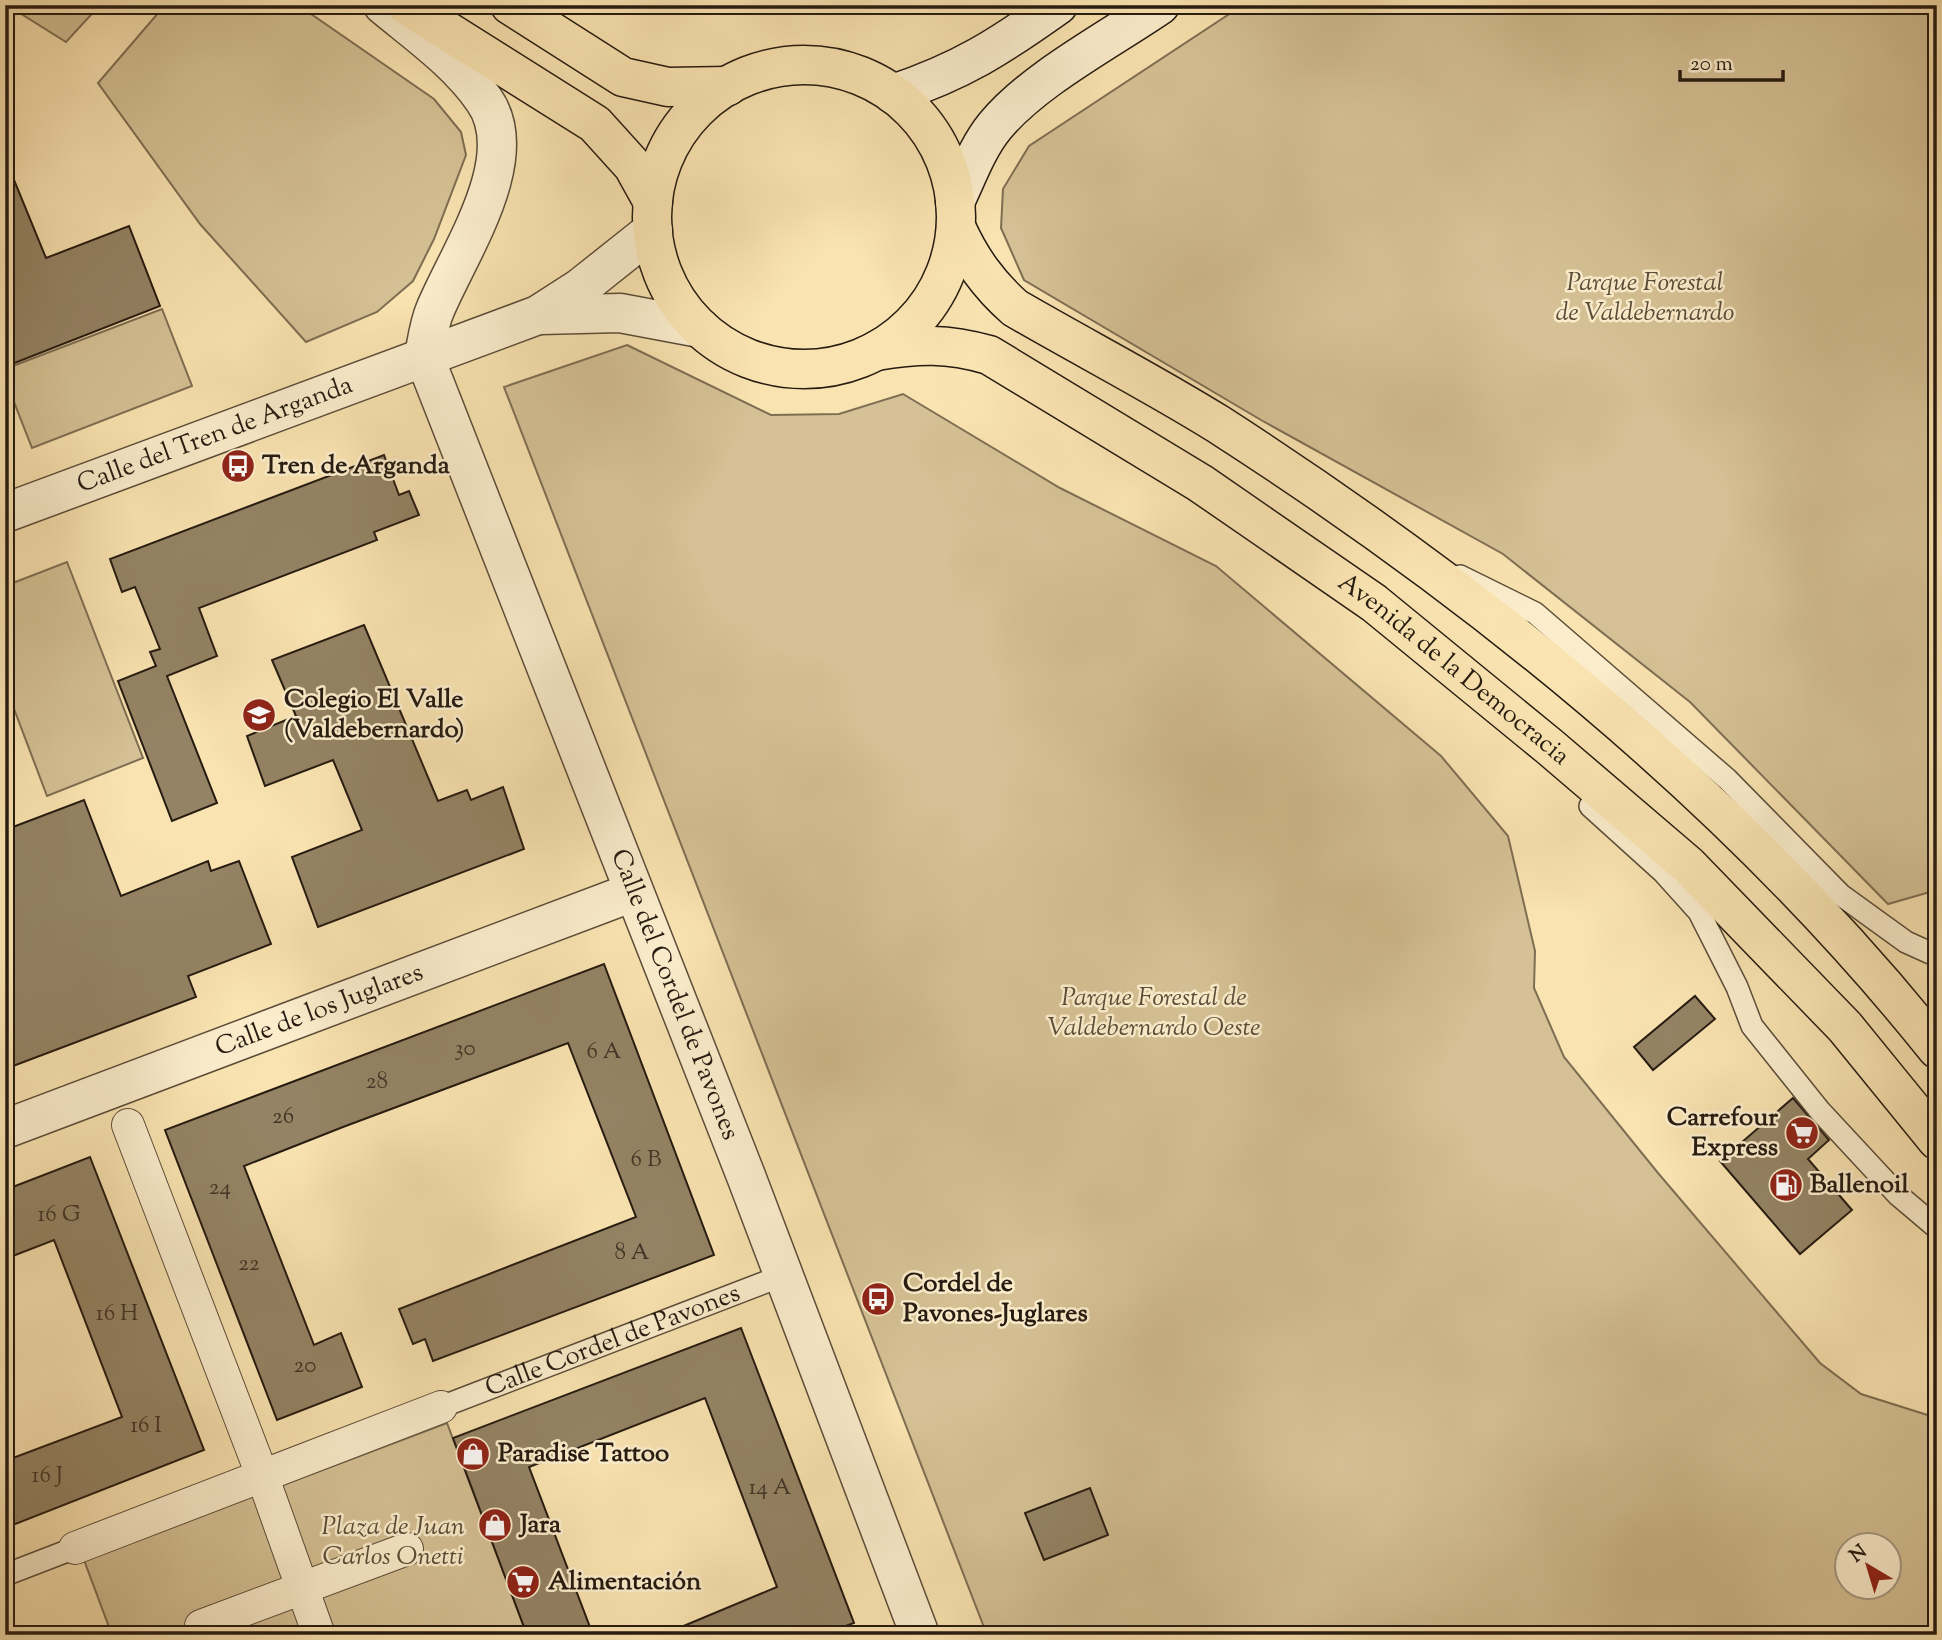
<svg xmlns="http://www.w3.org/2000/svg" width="1942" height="1640" viewBox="0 0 1942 1640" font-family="'Sorts Mill Goudy',serif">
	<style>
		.green { fill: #d5c195; stroke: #7e6e53; stroke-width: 2; fill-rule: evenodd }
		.building { fill: #948364; stroke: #261b11; stroke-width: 2 }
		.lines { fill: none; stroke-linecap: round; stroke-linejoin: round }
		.service-casing { stroke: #5b4d39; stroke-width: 24 }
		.pedestrian-casing { stroke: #5b4d39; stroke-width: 34 }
		.minor-casing { stroke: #5b4d39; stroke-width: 41 }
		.secondary-casing { stroke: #261b11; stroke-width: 41 }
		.primary-casing { stroke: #261b11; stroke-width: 41 }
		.service { stroke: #fbedcc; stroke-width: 21 }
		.pedestrian { stroke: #fbedcc; stroke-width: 32 }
		.minor { stroke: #fbedcc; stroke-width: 38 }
		.secondary { stroke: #fbedcc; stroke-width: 38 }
		.primary { stroke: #f9e3b0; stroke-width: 38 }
		.labels { text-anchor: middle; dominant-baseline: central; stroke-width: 5; stroke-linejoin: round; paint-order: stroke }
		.number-label { font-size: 23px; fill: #423526 }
		.park-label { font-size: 26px; font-style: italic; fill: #5b4d39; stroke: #fbedcc }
		.street-label { font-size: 26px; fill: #261b11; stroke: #fbedcc }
		.poi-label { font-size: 26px; font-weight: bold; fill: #261b11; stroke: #fbedcc; text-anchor: start }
	</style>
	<rect width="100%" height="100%" fill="#f9e3b0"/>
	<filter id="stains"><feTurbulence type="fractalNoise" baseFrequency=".00286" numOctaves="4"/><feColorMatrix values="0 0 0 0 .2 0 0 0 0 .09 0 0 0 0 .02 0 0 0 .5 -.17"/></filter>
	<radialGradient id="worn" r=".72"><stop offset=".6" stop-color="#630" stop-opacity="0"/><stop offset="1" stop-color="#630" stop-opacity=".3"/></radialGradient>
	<path class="green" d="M7,5H100L66,42Z
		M165,5H298L434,99L461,132L466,155L434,239L413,281L377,312L306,342L200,224L98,83Z
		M1243,5H1937V890L1888,904L1690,702L1503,554L1261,420L1024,280L1001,228L1003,189L1029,146Z
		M162,309L192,386L32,448L5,379V369Z
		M627,345L771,415L839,414L903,394L1060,488L1216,566L1441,756L1508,836L1535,951L1534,988L1564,1057L1658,1173L1820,1363L1861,1394L1937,1418V1635H987L504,387ZM1848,1546H1890V1588H1848Z
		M67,562L143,758L47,796L5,685V586Z
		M447,1423L527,1635H112L84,1560Z"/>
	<path class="building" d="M5,158L46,258L129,226L160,306L12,364L5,347Z
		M384,455L399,495L409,491L419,515L374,532L377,540L199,608L217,656L167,676L217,803L172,821L118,681L156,666L150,652L160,649L135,587L122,592L110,559Z
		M364,625L438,801L467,790L471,800L503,787L524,849L318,927L292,857L362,830L333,760L265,786L247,736L296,716L272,660Z
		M84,800L121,896L208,861L211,871L239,861L271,944L188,976L196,997L5,1069V830Z
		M604,964L714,1255L433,1361L425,1339L413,1344L399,1309L636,1217L568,1043L343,1127L244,1166L314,1345L341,1333L362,1387L277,1420L165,1130Z
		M1695,996L1715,1019L1653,1070L1634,1047Z
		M1793,1098L1829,1140L1808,1159L1852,1210L1800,1254L1720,1161Z
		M90,1157L204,1450L5,1528V1461L122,1417L54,1240L5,1259V1190Z
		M741,1328L854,1623L821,1635H662L777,1587L705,1398L529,1467L593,1635H527L453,1438Z
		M1090,1488L1108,1535L1044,1560L1025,1513Z"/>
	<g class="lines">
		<g class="service-casing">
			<g id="service">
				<path d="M1460,576L1535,613L1727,779L1841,895L1906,942L1937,956"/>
				<path d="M1590,806L1663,872L1699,912L1737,987L1752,1026L1820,1111L1898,1195L1937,1228"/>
				<path id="s1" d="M441,1407L784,1275"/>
				<path d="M5,1575L75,1548"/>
			</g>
		</g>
		<g class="pedestrian-casing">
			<path id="pedestrian" d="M128,1125L262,1475L319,1635
				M75,1548L441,1407
				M201,1626L407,1549"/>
		</g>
		<g class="minor-casing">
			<g id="minor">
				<path d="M383,5C419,35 458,62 484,100C525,158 458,254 435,310C429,324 427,341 424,356"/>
				<path d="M540,315L620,313L700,328"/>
				<path id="s2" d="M424,356L746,1176L920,1635"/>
				<path id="s3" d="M5,513L538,315L580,288L653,230"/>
				<path id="s4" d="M5,1129L633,892"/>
			</g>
		</g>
		<g class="secondary-casing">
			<path id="secondary" d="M893,94C962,71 999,47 1058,5
				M955,202C967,177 977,148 995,126C1034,79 1109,40 1160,5"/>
		</g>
		<g class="primary-casing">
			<g id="primary">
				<path d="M406,5L595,124L633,166L653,202"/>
				<path d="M510,5L623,77L668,87L728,86"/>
				<circle cx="804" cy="217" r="152"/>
				<path d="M956,227C971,260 988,284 1015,308C1082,347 1152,383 1218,424C1485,596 1738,800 1937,1049"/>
				<path id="s5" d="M876,351C919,344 947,343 989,355L1200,483L1374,603L1550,747L1688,865L1845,1027L1937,1140"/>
			</g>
		</g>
		<use href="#service" class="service"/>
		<use href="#pedestrian" class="pedestrian"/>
		<use href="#minor" class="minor"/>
		<use href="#secondary" class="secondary"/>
		<use href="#primary" class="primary"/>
	</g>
	<defs>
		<g id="bus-disc" transform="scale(1.75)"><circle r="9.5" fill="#8f2418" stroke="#fbedcc"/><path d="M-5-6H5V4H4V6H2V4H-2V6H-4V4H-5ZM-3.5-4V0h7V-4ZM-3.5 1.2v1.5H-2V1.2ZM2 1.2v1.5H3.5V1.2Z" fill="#fff"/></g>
		<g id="school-disc" transform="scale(1.75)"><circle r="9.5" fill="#8f2418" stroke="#fbedcc"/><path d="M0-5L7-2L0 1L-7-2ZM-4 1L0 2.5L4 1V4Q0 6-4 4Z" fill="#fff"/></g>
		<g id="supermarket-disc" transform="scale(1.75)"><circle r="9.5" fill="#8f2418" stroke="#fbedcc"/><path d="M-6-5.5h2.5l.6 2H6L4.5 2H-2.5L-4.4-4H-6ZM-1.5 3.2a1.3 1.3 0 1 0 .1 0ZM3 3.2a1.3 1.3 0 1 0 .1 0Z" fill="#fff"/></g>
		<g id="fuel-disc" transform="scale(1.75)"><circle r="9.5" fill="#8f2418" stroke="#fbedcc"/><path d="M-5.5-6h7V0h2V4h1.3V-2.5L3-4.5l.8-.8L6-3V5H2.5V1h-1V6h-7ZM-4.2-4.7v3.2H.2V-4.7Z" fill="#fff"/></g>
		<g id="shop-disc" transform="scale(1.75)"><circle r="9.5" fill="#8f2418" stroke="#fbedcc"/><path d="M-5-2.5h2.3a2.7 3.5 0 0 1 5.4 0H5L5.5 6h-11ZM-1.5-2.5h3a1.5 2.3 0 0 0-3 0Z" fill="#fff"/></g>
	</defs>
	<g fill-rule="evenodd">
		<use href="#bus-disc" x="238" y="466"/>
		<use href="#school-disc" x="259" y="715"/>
		<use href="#supermarket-disc" x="1802" y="1133"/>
		<use href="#fuel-disc" x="1786" y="1185"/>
		<use href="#bus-disc" x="878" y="1299"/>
		<use href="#shop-disc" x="473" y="1454"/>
		<use href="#shop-disc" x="495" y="1525"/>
		<use href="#supermarket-disc" x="523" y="1582"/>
	</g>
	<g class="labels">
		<g class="number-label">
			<text x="465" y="1049">30</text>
			<text x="604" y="1052">6 A</text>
			<text x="377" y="1082">28</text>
			<text x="283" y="1117">26</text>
			<text x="646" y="1160">6 B</text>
			<text x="220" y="1188">24</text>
			<text x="59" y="1215">16 G</text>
			<text x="632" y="1253">8 A</text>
			<text x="249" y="1264">22</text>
			<text x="117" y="1314">16 H</text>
			<text x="305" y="1366">20</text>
			<text x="146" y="1426">16 I</text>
			<text x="47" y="1476">16 J</text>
			<text x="770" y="1488">14 A</text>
		</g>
		<g class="park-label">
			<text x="1645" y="283">Parque Forestal<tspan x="1645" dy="30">de Valdebernardo</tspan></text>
			<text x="1154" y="998">Parque Forestal de<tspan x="1154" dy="30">Valdebernardo Oeste</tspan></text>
			<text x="393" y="1527">Plaza de Juan<tspan x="393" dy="30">Carlos Onetti</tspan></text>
		</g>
		<g class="street-label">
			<text stroke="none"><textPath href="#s3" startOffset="224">Calle del Tren de Arganda</textPath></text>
			<text stroke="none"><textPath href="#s5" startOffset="676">Avenida de la Democracia</textPath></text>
			<text stroke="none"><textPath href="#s2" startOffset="686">Calle del Cordel de Pavones</textPath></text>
			<text stroke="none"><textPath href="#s4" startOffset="336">Calle de los Juglares</textPath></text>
			<text stroke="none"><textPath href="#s1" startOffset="184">Calle Cordel de Pavones</textPath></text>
		</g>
		<g class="poi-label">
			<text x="262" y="466">Tren de Arganda</text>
			<text x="284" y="700">Colegio El Valle<tspan x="284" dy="30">(Valdebernardo)</tspan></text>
			<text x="1778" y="1118" text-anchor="end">Carrefour<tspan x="1778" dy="30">Express</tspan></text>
			<text x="1810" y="1185">Ballenoil</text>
			<text x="903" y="1284">Cordel de<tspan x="903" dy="30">Pavones-Juglares</tspan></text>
			<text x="498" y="1454">Paradise Tattoo</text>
			<text x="520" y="1525">Jara</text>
			<text x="548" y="1582">Alimentación</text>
		</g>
	</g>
	<rect width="1942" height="1640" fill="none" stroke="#f9e3b0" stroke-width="28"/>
	<rect x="7" y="7" width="1928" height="1626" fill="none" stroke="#261b11" stroke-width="3.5"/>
	<rect x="14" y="14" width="1914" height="1612" fill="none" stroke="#261b11" stroke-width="2"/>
	<g transform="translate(1868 1566) rotate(322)"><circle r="33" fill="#fbedcc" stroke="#a69981" stroke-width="2"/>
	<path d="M0-5L12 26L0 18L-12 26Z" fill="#8f2418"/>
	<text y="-10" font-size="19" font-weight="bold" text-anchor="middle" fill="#261b11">N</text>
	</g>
	<path d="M1680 70v10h103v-10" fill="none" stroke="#261b11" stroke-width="3.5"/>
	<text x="1690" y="70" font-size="21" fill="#261b11" stroke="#fbedcc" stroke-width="5" paint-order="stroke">20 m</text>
	<rect width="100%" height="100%" filter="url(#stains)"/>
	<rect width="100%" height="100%" fill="url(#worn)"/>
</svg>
